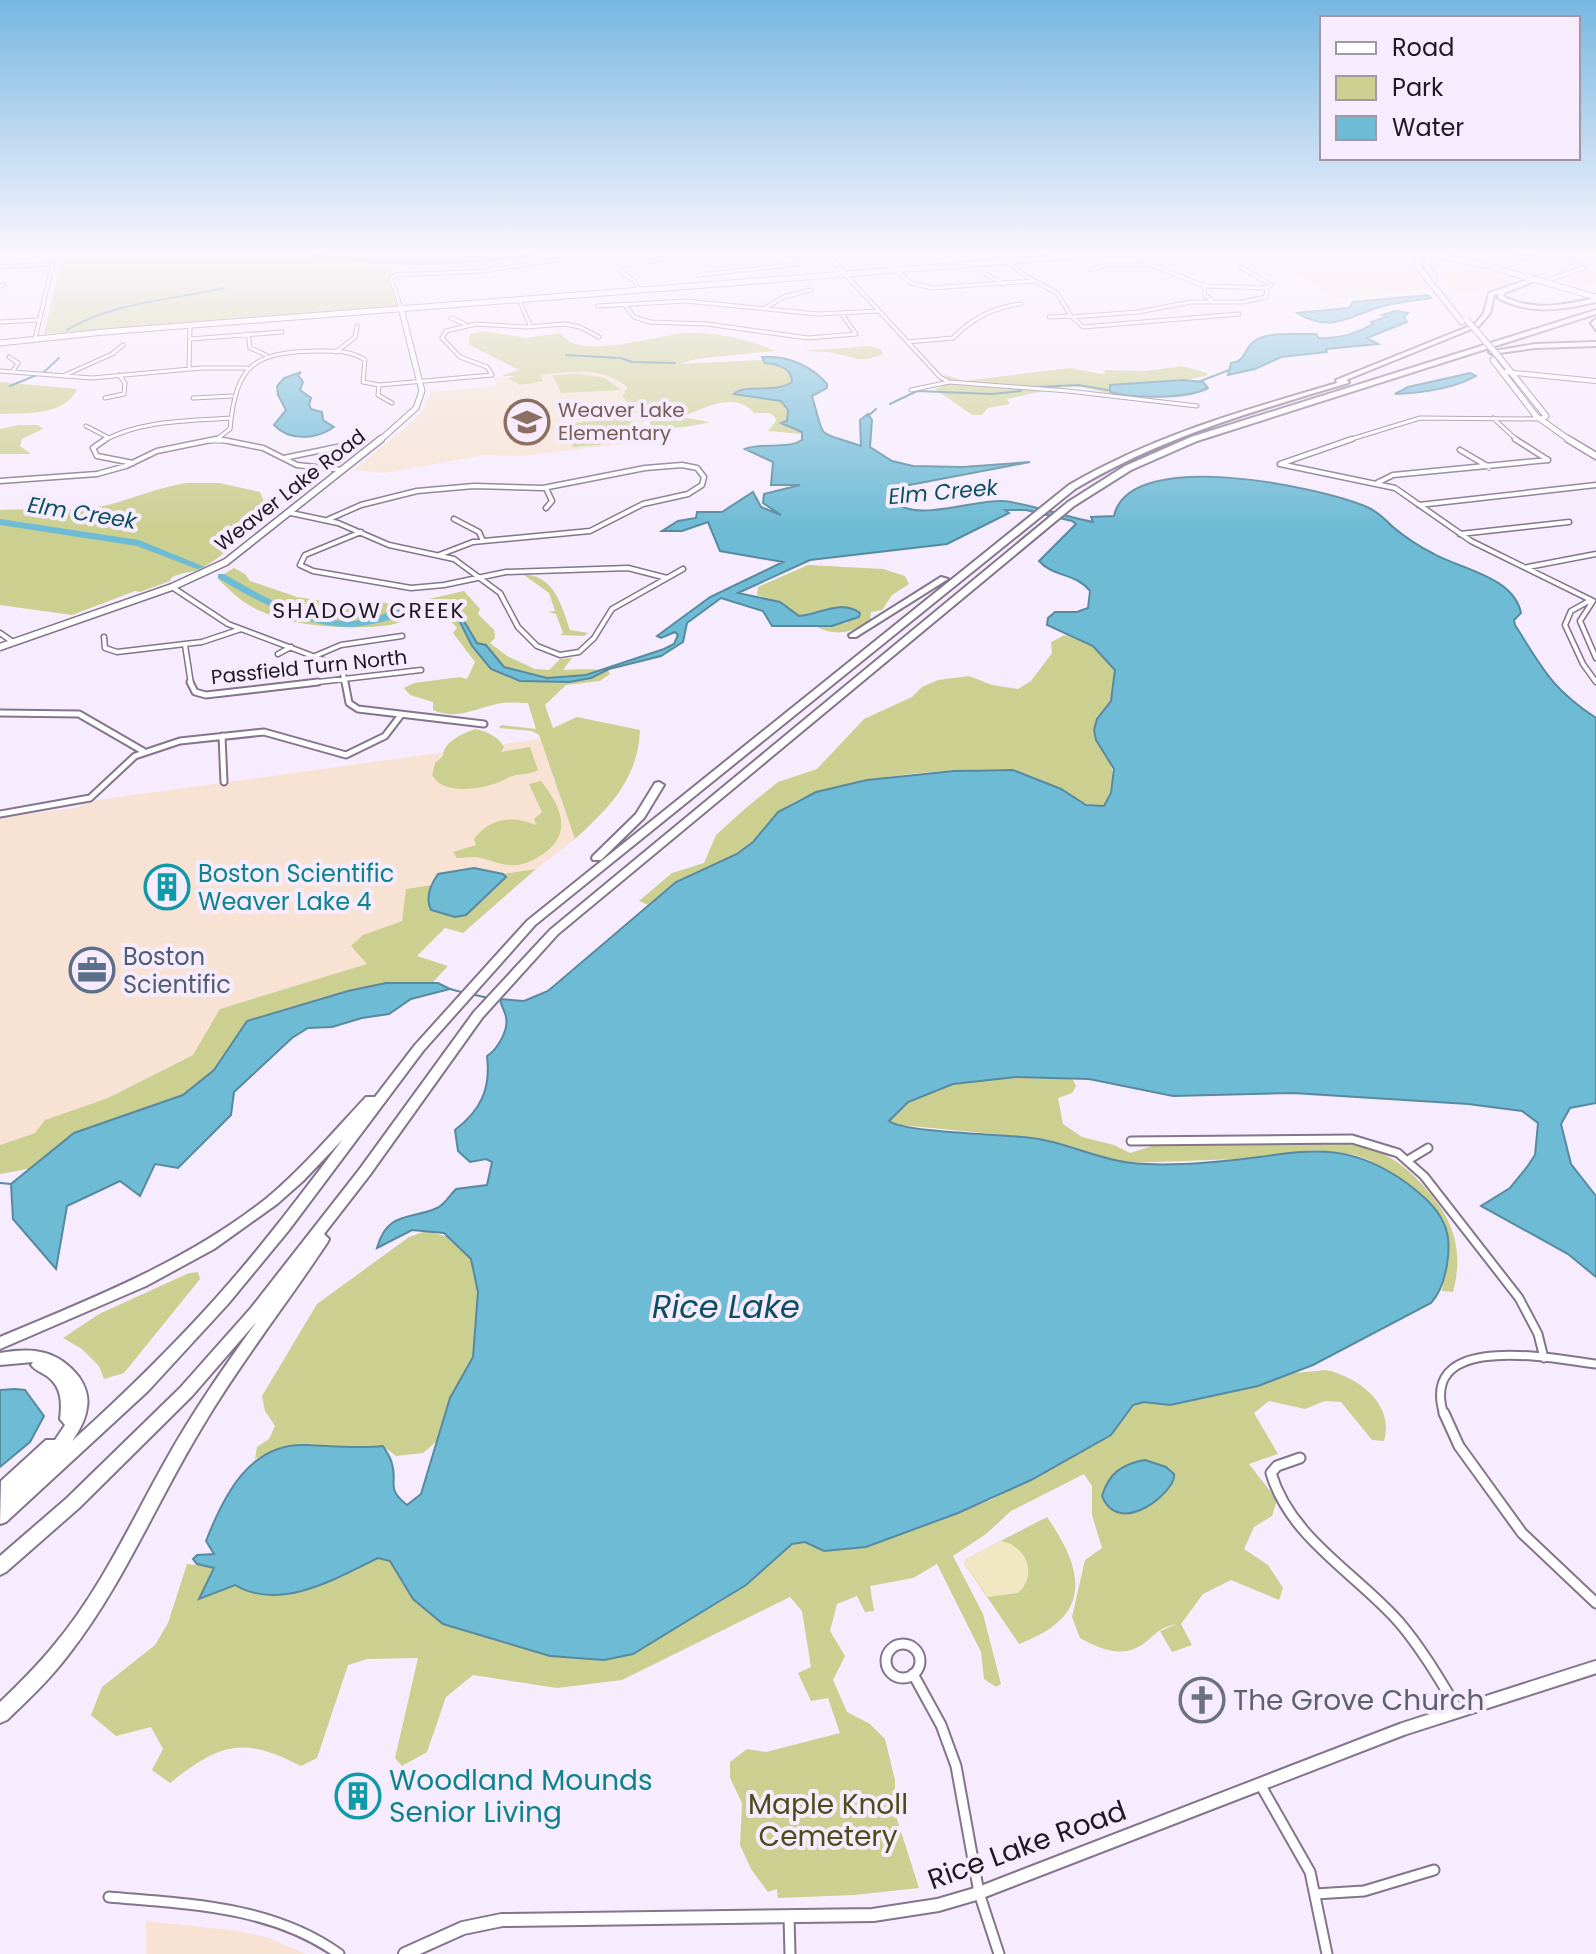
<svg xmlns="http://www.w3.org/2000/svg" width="1596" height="1954" viewBox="0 0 1596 1954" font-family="Poppins,sans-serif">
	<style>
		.commercial { fill: #f8e2d4 }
		.education { fill: #f6e3d3 }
		.green { fill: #cbcf90 }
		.sand { fill: #f1e7c2 }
		.water { fill: #6ebbd5; stroke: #578aa0; stroke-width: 2 }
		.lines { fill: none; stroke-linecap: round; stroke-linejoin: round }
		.stream { stroke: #578aa0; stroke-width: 2 }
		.river { fill: #6ebbd5; fill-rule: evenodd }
		.minor-far4-casing { stroke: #84748c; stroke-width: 5 }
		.minor-far3-casing { stroke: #84748c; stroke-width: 7 }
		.minor-far2-casing { stroke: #84748c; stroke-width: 9 }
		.minor-far1-casing { stroke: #84748c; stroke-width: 11 }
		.minor-casing { stroke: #84748c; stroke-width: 13 }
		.tertiary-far1-casing { stroke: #84748c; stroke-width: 6 }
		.tertiary-casing { stroke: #84748c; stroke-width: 16 }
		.secondary-far1-casing { stroke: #84748c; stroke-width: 7 }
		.secondary-casing { stroke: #84748c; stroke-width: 9 }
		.motorway-casing { stroke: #84748c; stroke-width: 4 }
		.minor-far4 { stroke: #fff; stroke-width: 3 }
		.minor-far3 { stroke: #fff; stroke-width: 4 }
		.minor-far2 { stroke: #fff; stroke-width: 5 }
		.minor-far1 { stroke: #fff; stroke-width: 7 }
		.minor { stroke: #fff; stroke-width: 9 }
		.tertiary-far1 { stroke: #fff; stroke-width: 4 }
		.tertiary { stroke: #fff; stroke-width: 12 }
		.secondary-far1 { stroke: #fff; stroke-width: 5 }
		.secondary { stroke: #fff; stroke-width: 6 }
		.motorway { fill: #fff; fill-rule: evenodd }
		.secondary-bridge-casing { stroke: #84748c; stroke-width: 7; stroke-linecap: butt }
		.secondary-bridge { stroke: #fff; stroke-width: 5 }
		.labels { text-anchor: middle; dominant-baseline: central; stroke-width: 8; stroke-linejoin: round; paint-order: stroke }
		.far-education-label { font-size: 20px; fill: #785e54; stroke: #f7ecfd; text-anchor: start }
		.far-street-label { font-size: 20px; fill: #201923; stroke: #f7ecfd }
		.far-water-label { font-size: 22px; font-style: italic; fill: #0d4f62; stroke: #f7ecfd }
		.far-neighbourhood-label { font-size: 22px; letter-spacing: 2px; fill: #201923; stroke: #f7ecfd }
		.culture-label { font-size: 24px; fill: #0d838f; stroke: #f7ecfd; text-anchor: start }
		.service-label { font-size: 24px; fill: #4e5e75; stroke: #f7ecfd; text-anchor: start }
		.near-worship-label { font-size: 28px; fill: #5b616d; stroke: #f7ecfd; text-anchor: start }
		.near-culture-label { font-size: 28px; fill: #0d838f; stroke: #f7ecfd; text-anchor: start }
		.near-park-label { font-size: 28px; fill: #4b4c1c; stroke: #f7ecfd }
		.near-street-label { font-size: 28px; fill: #201923; stroke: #f7ecfd }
		.near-water-label { font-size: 32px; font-style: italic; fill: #0d4f62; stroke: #f7ecfd }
	</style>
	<rect width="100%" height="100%" fill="#f7ecfd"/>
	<path class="commercial" d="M1265,254H1410L1413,268L1432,290L1336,298Z
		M1455,254H1596V283L1582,286Z
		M1442,259L1478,267L1521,279L1483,290L1452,291L1433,264Z
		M540,739L575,839L536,869L407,889L402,921L363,935L368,964L221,1009L193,1055L108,1098L46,1120L35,1133L0,1145V818L75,808L98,800Z
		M146,1921L238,1931L269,1938L305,1954H146Z"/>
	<path class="education" d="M580,371L612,376L621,381L638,413H652L653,417L642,424L650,441L520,456L484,455L385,473L354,470L413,421L423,410L431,392L496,386L494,378Z"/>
	<path class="green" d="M62,254H310L385,261L390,262L393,273L397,274L388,278L397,307L44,334Z
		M484,331L526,338L561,333C577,363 660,333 690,333C718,333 750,339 775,351L696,359L680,364L762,360L777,364L791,375L792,382C773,395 752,384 734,394L781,401L788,410L785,425L797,427L802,434L768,431L776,421L775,417L769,413H754C735,390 702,409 682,417L710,422C692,426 670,430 651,427L650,422L655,415L633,412L623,396L627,387C602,366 570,372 540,375L543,381L520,385L508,378L516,376H501L519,370L469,345L470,334Z
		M868,346L881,349L883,354C860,363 860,359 838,354C827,351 814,352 803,351Z
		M1182,366L1207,373L1206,376L1180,381L1110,385L1111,394L1082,387H1063L1007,399L1010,404L988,408L982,415H972L935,389L943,386L940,382L950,381L943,374L964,381L1070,368L1101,374L1106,373L1103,371L1106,370L1145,371Z
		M579,374L605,378L621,390L561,393L553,375Z
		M0,382L77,389C66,416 25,413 0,414Z
		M631,418L634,430C619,446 594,445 573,447L561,424Z
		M19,425H38L43,429L22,439L20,446L31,454H0V429Z
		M187,483H219L260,492L268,512C247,531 226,556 200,569C191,573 180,572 171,578L170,581L140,592L135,591L72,615L0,605V510C36,508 72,513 108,505C135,498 159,487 187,483Z
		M808,565L883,569L905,576L909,584L892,595L882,610L871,612L870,621C850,633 836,637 815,626L847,623L852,608H829L799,616L780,602L757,595L758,587Z
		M234,568L245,574L250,581L297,597L348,605L378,601L398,606L464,591L480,609L478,614L494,630L495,638L490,643L507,656L535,669L549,670L560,659L572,658L563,670C579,669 592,669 608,670L610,674L600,681L566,685L545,705L553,728L577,717L640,730C638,779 610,807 575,839L539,735L532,731L499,728L501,725L536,729L528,703C520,703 510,702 502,703C477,707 459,721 433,710V702L410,695L404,688L414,683L460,677L467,679L475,662L453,633L457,628C452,621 440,613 431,612C418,611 403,623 390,625C347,631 275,627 240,599C232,593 225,585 217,578Z
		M524,575C554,574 562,607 570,630L588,633L584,636L560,635L563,633L556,614L548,612L555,611L549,593Z
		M1065,635L1093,646L1115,670L1111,701L1096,740C1111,759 1122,784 1105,806C1074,809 1043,772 1009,770C955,767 838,777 792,803C771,815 758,840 738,853C719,865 696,870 677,882C667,888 658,897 648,905L639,901L672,873L704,863L716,835L747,807L778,782L817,769L864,719L912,697L922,687L938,680L969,676L992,685L1018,689L1031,681L1052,653L1051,642Z
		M475,729C486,731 498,736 504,747L501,752L530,747L538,770C529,776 515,773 508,778C490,788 444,798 432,775L435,763L443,756C444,741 462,734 475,729Z
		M541,781C559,804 573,830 547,851C538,858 529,863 518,865C503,867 490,859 475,857C469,857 463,858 457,858L453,852L476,845L474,839C489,818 513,815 536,825L534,819L542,812L529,784Z
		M536,869L463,933L445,928L417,956L448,966L433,982L366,992L60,1163L0,1174V1145L35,1133L45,1120L108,1098L193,1055L220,1009L367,964L351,946L363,935L402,921L406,889Z
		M1016,1077L1072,1078L1076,1086L1072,1093L1058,1098L1063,1124L1082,1137L1114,1145L1130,1153L1155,1145C1196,1144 1237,1144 1278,1144C1310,1144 1345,1139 1376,1151C1402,1161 1419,1179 1436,1201C1457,1229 1462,1258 1453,1292L1442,1291L1448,1233L1443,1219L1422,1195L1403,1181L1369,1160L1355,1155L1316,1150L1237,1159L1128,1163L1035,1138L900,1125L889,1121C913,1082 975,1079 1016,1077Z
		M426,1231L452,1238L471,1259L478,1292L477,1335L473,1357L450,1398L437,1441L423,1453L396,1456L383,1446L330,1447L304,1444L276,1450L255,1459L257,1447L269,1439L275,1426L265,1411L262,1396L317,1304L409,1237Z
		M198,1272L200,1279L124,1373L104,1379L99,1366L82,1349L63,1338L99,1314L189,1273Z
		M1326,1370C1358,1377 1395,1404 1384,1441L1372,1440L1341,1402L1325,1401L1305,1409L1269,1401L1254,1413L1278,1454L1249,1464L1277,1500L1272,1516L1254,1527L1244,1549L1268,1565L1283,1588L1279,1600L1231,1580L1203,1594L1181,1624L1192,1645L1172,1652L1160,1631L1177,1624C1156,1628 1156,1636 1140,1646C1120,1658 1098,1648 1080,1638L1072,1617L1085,1560L1102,1548L1092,1515V1486L1084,1474L1011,1511L986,1534L953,1556L983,1614L1001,1684L996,1687L984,1679L981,1652L937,1564L913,1578L870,1586L874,1611L865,1612L857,1596L837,1604L830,1631L845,1656L833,1680L847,1712L870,1724L885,1739L895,1780V1813L919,1888L854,1895L778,1898L777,1889L768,1892L751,1869L740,1845L742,1803L730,1778V1762L747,1749L766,1752L840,1733L828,1698L811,1701L798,1673L811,1667L802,1611L790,1597L622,1680L557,1688L473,1675L446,1697L427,1752L402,1766L395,1758L418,1658L367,1659L348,1665L317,1758L301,1766C243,1736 220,1743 170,1783L152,1770L163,1749L151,1727L116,1736L91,1715L102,1687L155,1645L168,1623L187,1564L214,1567L200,1599L235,1585L246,1591L330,1582L378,1558L390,1561L413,1599L443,1624L604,1660L633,1654L722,1601L746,1585L792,1544L805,1542L824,1551L866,1547L991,1500L1111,1435L1133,1405L1144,1402L1170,1405L1258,1386L1294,1373Z
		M1047,1517C1086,1573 1092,1617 1019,1644L964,1563L966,1559Z"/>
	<path class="sand" d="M1001,1541C1027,1546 1038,1575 1018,1593L988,1597L964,1563L966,1559Z"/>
	<path class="water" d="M310,254H538C464,266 383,268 310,254Z
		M1428,295L1431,298C1414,301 1396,302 1380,307C1348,317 1330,333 1297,313L1349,308L1353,302Z
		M1395,311L1408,313L1404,317L1407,322L1367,338L1378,344L1326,349L1327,352L1281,357L1255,369L1228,375L1231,363C1246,361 1243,351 1252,343C1265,330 1299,335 1316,334L1319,338C1338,339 1356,334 1373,324L1371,322L1387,317L1382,315Z
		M762,357C787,355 812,366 827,384V388L812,396C826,443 814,429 861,446L860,420L868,414L872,420L870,447L892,461L913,466L963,467L1030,462L899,487L892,491L890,497C911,526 972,499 1003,501C1026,503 1067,517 1093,522L1091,517L1114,516C1129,445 1325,488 1369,508C1380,513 1385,520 1393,527C1405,537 1420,547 1434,554C1461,569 1514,577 1521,613L1514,620L1515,625C1543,669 1551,688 1596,718V1103L1570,1108L1561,1124L1571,1164L1596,1196V1277L1568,1254L1481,1206L1510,1188L1527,1167L1535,1155L1538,1123L1522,1111L1468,1104L1293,1093L1173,1096L1089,1079L1016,1077L953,1084L908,1102L889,1121C905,1133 1005,1134 1032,1138C1066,1142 1099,1160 1132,1163C1170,1167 1221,1162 1259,1157C1320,1148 1356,1146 1408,1184C1422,1195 1437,1207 1444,1224C1454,1245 1446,1287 1431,1303L1313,1365L1258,1386L1170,1405L1144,1402L1133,1405L1111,1435L1031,1480L958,1513L866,1547L824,1551L805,1542L792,1544L746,1585L633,1654L604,1660L550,1656L443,1624L413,1599L390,1561L378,1558C337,1578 280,1612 235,1585L199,1599L214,1568L197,1564L193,1559L197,1555L214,1554L206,1541C224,1495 250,1442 307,1445C333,1446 357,1449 383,1446C386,1451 391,1458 392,1464C398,1483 385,1488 407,1505L421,1494L450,1398L473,1357L478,1292L471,1259L444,1233L412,1230L377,1248C387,1211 410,1220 437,1208C444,1205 450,1195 456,1189L487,1185L492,1162L486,1159L470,1162L458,1151L455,1130C481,1110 491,1089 487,1056C497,1050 509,1030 506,1017C505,1011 501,1006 500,999L524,1001L548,991L676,882L737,854L753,842L778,812L816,792L867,780L954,771L1013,770L1061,789L1086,805L1104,806L1111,793L1114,769L1096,740L1094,730L1097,719L1111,701L1115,670L1093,646L1047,625L1048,618L1055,612H1077L1088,608L1090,591C1076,573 1053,577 1039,561L1076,524L1072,521L1026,510H1005L1009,513L947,544L810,560L738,593L780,602L799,616C818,615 841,599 860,613L859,617L832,626H772L763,611L721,598L687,623L683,642L661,656L609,669L591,678L569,682L520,681L491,669L472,646L458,618L433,608L458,611L477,643L486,645L504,667L547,678L586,675L664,649L674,644L678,635L675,632L661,638L657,636L710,597L783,562L720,551L708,522L682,531H662L678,521L696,518L697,512H722L753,492L761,507L781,515L763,503L764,494L800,485H771L773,462L745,449C763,442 786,450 802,440V432L781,423L787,421L788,410L781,401L734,394C745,383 775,394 792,382C792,368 777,364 765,363Z
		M301,372L298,375L303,382L300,390L311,398L309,405L311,409L322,412L323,420L334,427C316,440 289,441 274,425L286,410L278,395L277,386L284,378Z
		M1470,373L1476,376C1453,389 1421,393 1395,394L1408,387Z
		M1184,380L1203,382L1208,388C1188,399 1132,399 1110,392V385Z
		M474,868L503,874L506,877L466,915L455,917L431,910C425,898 431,884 438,874Z
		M386,983H438L450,989L411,999L389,1014L362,1018L332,1027L308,1028L292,1038L234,1092L231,1115L178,1168L155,1164L140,1196L120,1181L67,1206L56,1269L13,1219L11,1184L74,1133L183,1095L214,1070L247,1021L348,991Z
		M15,1389L25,1390L44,1416L30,1442L0,1467V1390Z
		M1145,1460L1166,1467L1174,1474C1177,1491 1119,1539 1102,1496C1109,1473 1122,1464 1145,1460Z"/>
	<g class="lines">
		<path class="stream" d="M67,330C113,302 172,300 224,288
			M566,355L619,358
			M621,358L632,362L675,363
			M1198,382L1229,370
			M10,386L44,372L59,358
			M1036,387L1078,385L1108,390
			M890,404L917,391L992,394L1021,391
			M868,416L876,409
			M450,989L465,993
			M471,994L488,998
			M0,1183L11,1184"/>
		<path class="river" d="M0,519L139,540L205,567L197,569L137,546L0,525Z
			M218,574H224C260,595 304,620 347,621C381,621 425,591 457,611L452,614C414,608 396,621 361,626C315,633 256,601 218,578Z"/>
		<g class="minor-far4-casing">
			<path id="minor-far4" d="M724,254H751
				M998,254L1027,277L1057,293L1071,316L1083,327L1239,314
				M1136,254L1151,265L1204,286L1205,295L1212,301
				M1490,256L1567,259
				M650,262L677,254
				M0,267L53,264
				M627,269L621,271L635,282L639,290
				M895,269L911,283L932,288L1034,281
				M1091,270L1105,265H1150
				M844,273L940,377L949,382
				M985,274L1004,284
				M698,275L798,264L792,254
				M1549,280L1583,268L1555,254
				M0,286L4,285
				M1204,286L1267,288
				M519,300L531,327
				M624,304L634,317L650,322L707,324L808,338L856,334L841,313
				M598,306L686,301L818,314L879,311
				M401,308L391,278L396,275L484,271L595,254
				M765,308L784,297L811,290
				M1049,317L1071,316
				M1072,317L1138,312L1191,302H1243L1266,297L1267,288L1271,285L1241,267
				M451,318L465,324
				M0,322L40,320
				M248,334L250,348L266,355
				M35,339L55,254
				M190,339L282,332
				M908,342L953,338C971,319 995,307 1021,304
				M336,352L355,337L357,326
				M9,357L18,363L13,371
				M189,368L190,325
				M0,371L92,378L201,368H247
				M63,376L112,354L123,345
				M379,385L378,395L392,403
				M911,390L949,382L1068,391L1197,406
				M105,398L124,394L125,383L119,375
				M193,398L232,396
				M1493,418L1518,441
				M86,426L109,438
				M217,439L230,429C236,365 253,352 317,351C334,351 350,350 365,360L363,382L379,385L492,375L487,367L460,357L442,338L446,331L476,324L526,327L565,324L580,327L599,337
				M103,441C141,420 189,421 231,418
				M206,441H228
				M1345,441L1420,418L1540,419"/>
		</g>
		<g class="minor-far3-casing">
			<path id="minor-far3" d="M106,439L93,448L97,456L133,463
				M218,439L263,448L297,465L343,470
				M1515,439L1548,460
				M1460,450L1489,467
				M284,458L342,446
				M1280,464L1395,488L1471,541L1593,601
				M1280,464L1352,439
				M0,481L97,474L126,466L157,451L216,439
				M1377,483L1393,475L1548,460
				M546,488L552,501L546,508
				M1419,505L1596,485
				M291,513L338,523L389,545L454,559L500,593L518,627L537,646L560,655L579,652L594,638L612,609L683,569
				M454,519L479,532L483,541
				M327,520L361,505L417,491L474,486L543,488L645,468L682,465L697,468L704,477L702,485L688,494L643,504L590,531L473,542L439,555
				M361,532L305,555L300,565L313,571L411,588L444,585L506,572L628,568L667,578
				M1460,534L1569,522
				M1528,567L1596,554
				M172,587L228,624L334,664L343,674L345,684
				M1589,601L1571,611L1565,625L1583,664L1596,682
				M1593,601L1580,621L1596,658
				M0,633L13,642
				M104,637L105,648L117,652L202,642L241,629
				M185,645L191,684
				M278,654L291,647
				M315,656L341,645L402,636
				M301,684L421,670"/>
		</g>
		<g class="minor-far2-casing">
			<path id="minor-far2" d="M190,682L195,692L206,695L318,682
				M345,682L349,703L358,709L484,724
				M0,713L79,714L143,751
				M222,736L224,782
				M0,814L90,798L135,756L180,741L264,732L346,755L385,736L401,715"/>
		</g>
		<g class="minor-far1-casing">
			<path id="minor-far1" d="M1131,1141L1352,1139L1398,1153L1424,1176L1519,1298L1538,1334L1544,1358
				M1408,1160L1428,1148
				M1444,1415C1417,1330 1555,1359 1596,1364"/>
		</g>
		<g class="minor-casing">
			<path id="minor" d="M1444,1413L1459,1446L1522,1533L1596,1603
				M1300,1458L1277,1466L1271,1473C1290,1538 1357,1574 1399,1622C1422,1649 1440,1680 1458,1710
				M886 1661a17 17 0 1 1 34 0a17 17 0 1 1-34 0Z
				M913,1674L941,1725L956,1766L979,1893L999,1954
				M1260,1784L1310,1872L1327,1954
				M1315,1894L1364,1891L1434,1870
				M109,1897C189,1904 272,1906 339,1954
				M789,1917L790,1954"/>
		</g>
		<g class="tertiary-far1-casing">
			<path id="tertiary-far1" d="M827,254L844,273
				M1505,372L1596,381"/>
		</g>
		<g class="tertiary-casing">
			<path id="tertiary" d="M405,1954L463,1928L502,1920L873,1915L938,1905L979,1893L1403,1729L1596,1667"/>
		</g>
		<g class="secondary-far1-casing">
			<path id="secondary-far1" d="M1420,254L1417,261L1419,268L1462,322
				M1430,254L1484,265L1596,297
				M1430,254L1426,264L1435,279
				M0,343L104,332L1101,254
				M1499,357L1546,416L1542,419
				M1493,360L1536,416L1571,441
				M379,441L416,408L422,391L401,308"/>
		</g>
		<g class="secondary-casing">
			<path id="secondary" d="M1568,439L1596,456
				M0,647L172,587L226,562L381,439"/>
		</g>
		<g class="motorway-casing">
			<path id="motorway" d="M1536,277L1538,280L1504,293L1503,296C1533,312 1564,305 1596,298V302C1562,310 1530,315 1498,298V294L1494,295L1490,313L1479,326L1346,380L1349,382L1348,383C1252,412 1162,437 1075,489L535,925L423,1051L289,1230L228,1304L148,1391L6,1522L0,1524L1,1481L46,1440H55L65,1425L60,1419C62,1403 62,1387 47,1376C41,1372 36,1371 31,1365L33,1362L0,1365V1353C33,1347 58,1350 79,1377C85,1386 89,1396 87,1407C86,1419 79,1431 72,1441C123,1395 170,1349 216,1298C261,1248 302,1193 343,1139L303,1181L277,1204L214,1249L146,1286L0,1349V1337C93,1298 188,1261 267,1198C303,1168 334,1131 366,1097H375L415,1045L527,921L1069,485C1155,435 1242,411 1337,383L1336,380L1475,324L1484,313L1489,293Z
				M1596,310V314L1197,441L1131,470L1074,506L558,934L482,1018L369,1176L324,1234L329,1239L327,1243C286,1305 239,1364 201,1429C156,1503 123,1585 69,1654C51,1678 29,1699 7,1720L0,1723V1702C20,1683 38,1665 55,1644C101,1589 131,1522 166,1460C193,1411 225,1366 257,1321L192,1396L79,1508L6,1572L0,1575V1556L67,1498L180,1388L251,1308L359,1170L474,1012L550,930L1068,502L1125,466L1191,437Z
				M1596,319V330L1591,323Z
				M1596,342V346L1535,348L1492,354L1489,352L1535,344Z
				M941,577L948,579L856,637H850L849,635Z
				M659,782L664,785L644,818L601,860H593L592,858L593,856L636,814L655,783Z"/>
		</g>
		<use href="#minor-far4" class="minor-far4"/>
		<use href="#minor-far3" class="minor-far3"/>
		<use href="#minor-far2" class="minor-far2"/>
		<use href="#minor-far1" class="minor-far1"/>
		<use href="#minor" class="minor"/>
		<use href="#tertiary-far1" class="tertiary-far1"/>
		<use href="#tertiary" class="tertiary"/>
		<use href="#secondary-far1" class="secondary-far1"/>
		<use href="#secondary" class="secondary"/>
		<use href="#motorway" class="motorway"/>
		<g class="secondary-bridge-casing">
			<path id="secondary-bridge" d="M1466,319L1499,357"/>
		</g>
		<use href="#secondary-bridge" class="secondary-bridge"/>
	</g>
	<linearGradient id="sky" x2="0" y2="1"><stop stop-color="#77b7e0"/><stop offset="0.48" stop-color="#fbf6fe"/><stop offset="1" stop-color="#fbf6fe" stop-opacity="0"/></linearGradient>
	<rect width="1596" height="528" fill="url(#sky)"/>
	<defs>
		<g id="school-ring" transform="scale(2.3)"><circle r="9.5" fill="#f7ecfd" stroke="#8d6e63" stroke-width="1.5"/><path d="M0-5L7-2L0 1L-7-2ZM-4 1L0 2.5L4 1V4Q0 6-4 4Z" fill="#8d6e63"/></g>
		<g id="building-ring" transform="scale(2.3)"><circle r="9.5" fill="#f7ecfd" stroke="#0f9aa8" stroke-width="1.5"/><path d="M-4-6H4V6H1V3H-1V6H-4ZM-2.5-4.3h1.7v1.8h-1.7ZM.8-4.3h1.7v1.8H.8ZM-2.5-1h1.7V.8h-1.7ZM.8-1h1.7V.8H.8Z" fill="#0f9aa8"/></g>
		<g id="office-ring" transform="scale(2.3)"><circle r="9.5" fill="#f7ecfd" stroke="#5c6f8a" stroke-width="1.5"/><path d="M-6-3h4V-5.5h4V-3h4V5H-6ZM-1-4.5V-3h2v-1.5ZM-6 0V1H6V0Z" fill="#5c6f8a"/></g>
		<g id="church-ring" transform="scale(2.3)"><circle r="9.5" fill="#f7ecfd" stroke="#6b7280" stroke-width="1.5"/><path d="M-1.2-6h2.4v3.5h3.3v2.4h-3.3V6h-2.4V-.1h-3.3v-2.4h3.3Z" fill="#6b7280"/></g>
	</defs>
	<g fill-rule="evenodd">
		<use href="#school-ring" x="527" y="422"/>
		<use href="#building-ring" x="167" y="887"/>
		<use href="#office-ring" x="92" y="970"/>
		<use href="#church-ring" x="1202" y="1700"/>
		<use href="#building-ring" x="358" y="1796"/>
	</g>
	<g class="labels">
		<g class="far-education-label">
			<text x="558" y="410">Weaver Lake<tspan x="558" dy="23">Elementary</tspan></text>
		</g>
		<g class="far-street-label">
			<text transform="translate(290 490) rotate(-38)">Weaver Lake Road</text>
			<text transform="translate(309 667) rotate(-6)">Passfield Turn North</text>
		</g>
		<g class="far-water-label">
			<text transform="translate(943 492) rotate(-5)">Elm Creek</text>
			<text transform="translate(82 513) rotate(9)">Elm Creek</text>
		</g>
		<g class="far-neighbourhood-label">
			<text x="369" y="610">SHADOW CREEK</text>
		</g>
		<g class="culture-label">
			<text x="198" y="873">Boston Scientific<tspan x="198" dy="28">Weaver Lake 4</tspan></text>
		</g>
		<g class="service-label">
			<text x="123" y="956">Boston<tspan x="123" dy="28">Scientific</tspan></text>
		</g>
		<g class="near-worship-label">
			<text x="1233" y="1700">The Grove Church</text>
		</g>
		<g class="near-culture-label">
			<text x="389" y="1780">Woodland Mounds<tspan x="389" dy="32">Senior Living</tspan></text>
		</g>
		<g class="near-park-label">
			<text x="828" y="1804">Maple Knoll<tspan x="828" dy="32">Cemetery</tspan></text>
		</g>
		<g class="near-street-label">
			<text transform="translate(1027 1845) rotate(-20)">Rice Lake Road</text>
		</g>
		<g class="near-water-label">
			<text x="726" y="1306">Rice Lake</text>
		</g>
	</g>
	<rect x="1320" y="16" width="260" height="144" fill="#f7ecfd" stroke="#a198a6" stroke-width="2"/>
	<rect x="1336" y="42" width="40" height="12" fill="#ffffff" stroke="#a198a6" stroke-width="2"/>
	<text x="1392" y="56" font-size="24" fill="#201923">Road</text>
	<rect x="1336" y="76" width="40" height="24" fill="#cbcf90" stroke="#a198a6" stroke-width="2"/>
	<text x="1392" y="96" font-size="24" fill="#201923">Park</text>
	<rect x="1336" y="116" width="40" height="24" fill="#6ebbd5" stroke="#a198a6" stroke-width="2"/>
	<text x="1392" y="136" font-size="24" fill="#201923">Water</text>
</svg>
